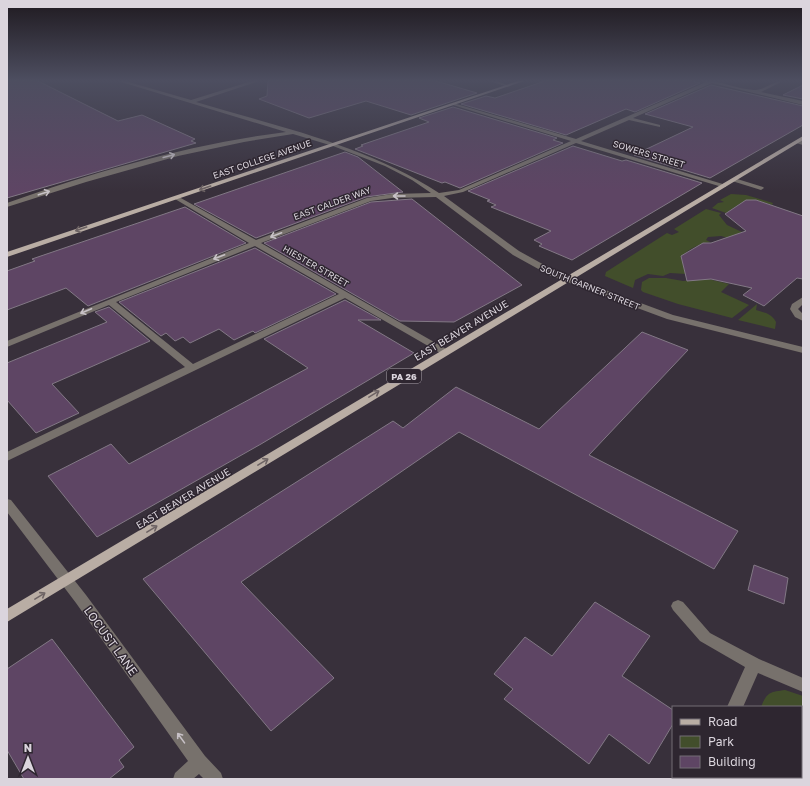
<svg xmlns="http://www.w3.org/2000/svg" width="810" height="786" viewBox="0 0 810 786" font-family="'Golos Text',sans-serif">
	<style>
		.green { fill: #424e2b }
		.building { fill: #5e4564; stroke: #827885 }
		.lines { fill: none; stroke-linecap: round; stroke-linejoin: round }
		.minor { fill: #77716c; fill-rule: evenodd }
		.major { fill: #b9ada4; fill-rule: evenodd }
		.oneway { stroke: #c7c1c6 }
		.oneway2 { stroke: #6d6364 }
		.labels { text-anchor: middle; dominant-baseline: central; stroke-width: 3; stroke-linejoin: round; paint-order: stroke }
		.far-street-label { font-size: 9px; fill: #dbd5dd; stroke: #2e2630 }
		.shield { fill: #2e2630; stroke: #a7a0a9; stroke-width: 1 }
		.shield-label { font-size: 9px; font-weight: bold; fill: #dbd5dd }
		.street-label { font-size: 10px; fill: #dbd5dd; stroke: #2e2630 }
		.near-street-label { font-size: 12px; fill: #dbd5dd; stroke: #2e2630 }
	</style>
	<rect width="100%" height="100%" fill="#38303b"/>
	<path class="green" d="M731,194L746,195L773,203L772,205C746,197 747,199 726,213L712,208L718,203L724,202L720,200Z
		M706,209L721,213L719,215L727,225L742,232L733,239L721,236L708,237L706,240L710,242C701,243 685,250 681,258L688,270L686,274L670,273L663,276L648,274L635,280L633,288L605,276L606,272L667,233L672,235L679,232L674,229Z
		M649,278H666L683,281L708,279L729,284L721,292L749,305L732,318L678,304L643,292L641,290L642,282Z
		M757,304L756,310C765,313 771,313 776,322L775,329L738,320Z
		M785,690L803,696V779H732L733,777H801V707H761C767,692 770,692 785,690Z"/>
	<path class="building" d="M7,81H38L118,121L142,115L195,139L191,141L196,143L7,198Z
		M268,81H436L477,93L411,115L366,101L309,118L259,99L267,96Z
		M545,81H692L700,83L635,112L626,109L566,135L461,104L486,96L495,98Z
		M711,85L803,106V125L710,178L634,155L693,127L645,114Z
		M803,85V99L783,95Z
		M453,107L557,138L553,140L563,143L460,188L445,182L442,183L355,149L363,146L361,145L429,122L419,118Z
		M573,146L622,161L626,160L702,183L572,260L539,246L542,244L534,240L551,231L491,207L496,205L487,201L490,200L468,191Z
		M345,152L358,157L403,192L366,197L256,238L194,204Z
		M412,199L522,285L454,322L400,321L264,243L371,202Z
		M746,200H756L803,216V279L797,278L764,306L743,295L752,288L711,279L687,281L681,256L703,243H711L746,231L725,214Z
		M185,207L246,243L88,306L66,288L7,310V271L35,261L32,259Z
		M255,248L336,294L255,333L253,331L234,340L219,329L190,343L183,337L175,341L166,333L161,336L119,302Z
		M345,300L381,320H358L414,353L261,444L97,537L48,476L111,444L129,464L308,368L264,339Z
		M109,307L150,341L52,384L79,413L36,433L7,400V363L107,322L95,312Z
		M642,332L688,350L589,455L738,531L714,569L459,432L241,582L334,678L271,731L143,579L393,421L403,428L456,387L539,429Z
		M754,565L788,578L784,604L748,590Z
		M595,602L650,636L622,676L673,710V724L649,764L609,734L589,764L504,699L513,689L494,674L525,637L552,656Z
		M52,639L134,747L119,760L124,767L109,779H24L7,750V669Z"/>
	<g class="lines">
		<path class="minor" d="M118,81H125L191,100L252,81H259L196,102C279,127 366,145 439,193L459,190L571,141L453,105V103L576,139L706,82L705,81C722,81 737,89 754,90C763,91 773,81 783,81L761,92L803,101V105L712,83L633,118L660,125V127L629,120L581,141L726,185V187H722L576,143L463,192L444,196L519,251L557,272L673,315L803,347V353L667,319L551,276L513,255L436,197L392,198L371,201L261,243L448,350L450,352L448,354H442L345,298L7,461V452L185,367L109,305L7,347V341L249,243L175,199V197H179L256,240L367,198L392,194L431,193L412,180L385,166L333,146L293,134L244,142L178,156L86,182L7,207V203C97,171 191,144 286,132ZM255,246L339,294L193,364L116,302Z
			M489,81H496L510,86L508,87Z
			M798,140L803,141V145L796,143L795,142Z
			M734,178L763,187L764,188L761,190L732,181V179Z
			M803,297V304L798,309L803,314V321L795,317L790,309L792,304Z
			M7,499L11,500L86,595L205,756L221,773L223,779H204L199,774L193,779H173L175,773L188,761L76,603L7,512Z
			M678,600L683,602L710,633L759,659L803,678V692L758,673L743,707H727L745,667L700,641L673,610L671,606L673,602Z
			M689,777H706L705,779H688Z"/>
		<path class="major" d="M518,81H524L7,257V252Z
			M803,136V140L7,622V609Z"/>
	</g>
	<defs><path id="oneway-shaft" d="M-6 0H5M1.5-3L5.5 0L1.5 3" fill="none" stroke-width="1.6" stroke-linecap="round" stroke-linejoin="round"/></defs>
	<g class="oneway">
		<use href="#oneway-shaft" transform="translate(169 156) rotate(-15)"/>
		<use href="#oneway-shaft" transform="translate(44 193) rotate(-18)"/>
		<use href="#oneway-shaft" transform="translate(399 196) rotate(180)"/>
		<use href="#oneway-shaft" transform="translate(276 235) rotate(159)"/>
		<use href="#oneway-shaft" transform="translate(219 257) rotate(159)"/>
		<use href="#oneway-shaft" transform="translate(86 311) rotate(157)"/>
		<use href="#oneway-shaft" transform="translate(181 738) rotate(-126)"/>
	</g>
	<g class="oneway2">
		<use href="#oneway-shaft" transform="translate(205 188) rotate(161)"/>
		<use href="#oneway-shaft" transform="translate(81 229) rotate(161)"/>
		<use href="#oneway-shaft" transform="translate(374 394) rotate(-31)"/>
		<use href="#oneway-shaft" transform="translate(263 462) rotate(-31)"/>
		<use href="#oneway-shaft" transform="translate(152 529) rotate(-31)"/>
		<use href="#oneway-shaft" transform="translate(40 596) rotate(-31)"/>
	</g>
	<linearGradient id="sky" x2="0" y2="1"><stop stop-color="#1f1a20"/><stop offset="0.42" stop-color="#4d4e60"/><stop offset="1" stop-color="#4d4e60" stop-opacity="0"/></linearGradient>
	<rect width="810" height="191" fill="url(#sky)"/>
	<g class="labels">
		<g class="far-street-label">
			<text transform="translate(649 154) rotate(17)">SOWERS STREET</text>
			<text transform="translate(262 159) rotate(-19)">EAST COLLEGE AVENUE</text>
			<text transform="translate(332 203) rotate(-20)">EAST CALDER WAY</text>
			<text transform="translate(316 266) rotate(30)">HIESTER STREET</text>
			<text transform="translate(590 287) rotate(22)">SOUTH GARNER STREET</text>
		</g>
		<rect class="shield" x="387" y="369" width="34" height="14" rx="3"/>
		<g class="shield-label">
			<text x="404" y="376">PA 26</text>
		</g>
		<g class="street-label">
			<text transform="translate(461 330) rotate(-31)">EAST BEAVER AVENUE</text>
			<text transform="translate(183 498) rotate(-31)">EAST BEAVER AVENUE</text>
		</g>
		<g class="near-street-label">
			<text transform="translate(111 641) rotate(54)">LOCUST LANE</text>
		</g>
	</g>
	<rect width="810" height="786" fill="none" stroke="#dbd5dd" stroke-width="16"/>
	<rect x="672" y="706" width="130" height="72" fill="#2e2630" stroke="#736c75"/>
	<rect x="680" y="719" width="20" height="6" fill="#b9ada4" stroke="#736c75"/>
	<text x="708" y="726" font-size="12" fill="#dbd5dd">Road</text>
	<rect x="680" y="736" width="20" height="12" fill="#424e2b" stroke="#736c75"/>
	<text x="708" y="746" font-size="12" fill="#dbd5dd">Park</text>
	<rect x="680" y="756" width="20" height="12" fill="#5e4564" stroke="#736c75"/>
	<text x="708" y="766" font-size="12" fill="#dbd5dd">Building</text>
	<g transform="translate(28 758)" stroke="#2e2630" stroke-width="3" paint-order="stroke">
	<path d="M0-3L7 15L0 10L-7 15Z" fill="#dbd5dd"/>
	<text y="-6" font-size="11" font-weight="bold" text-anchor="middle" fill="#dbd5dd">N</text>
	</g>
</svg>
